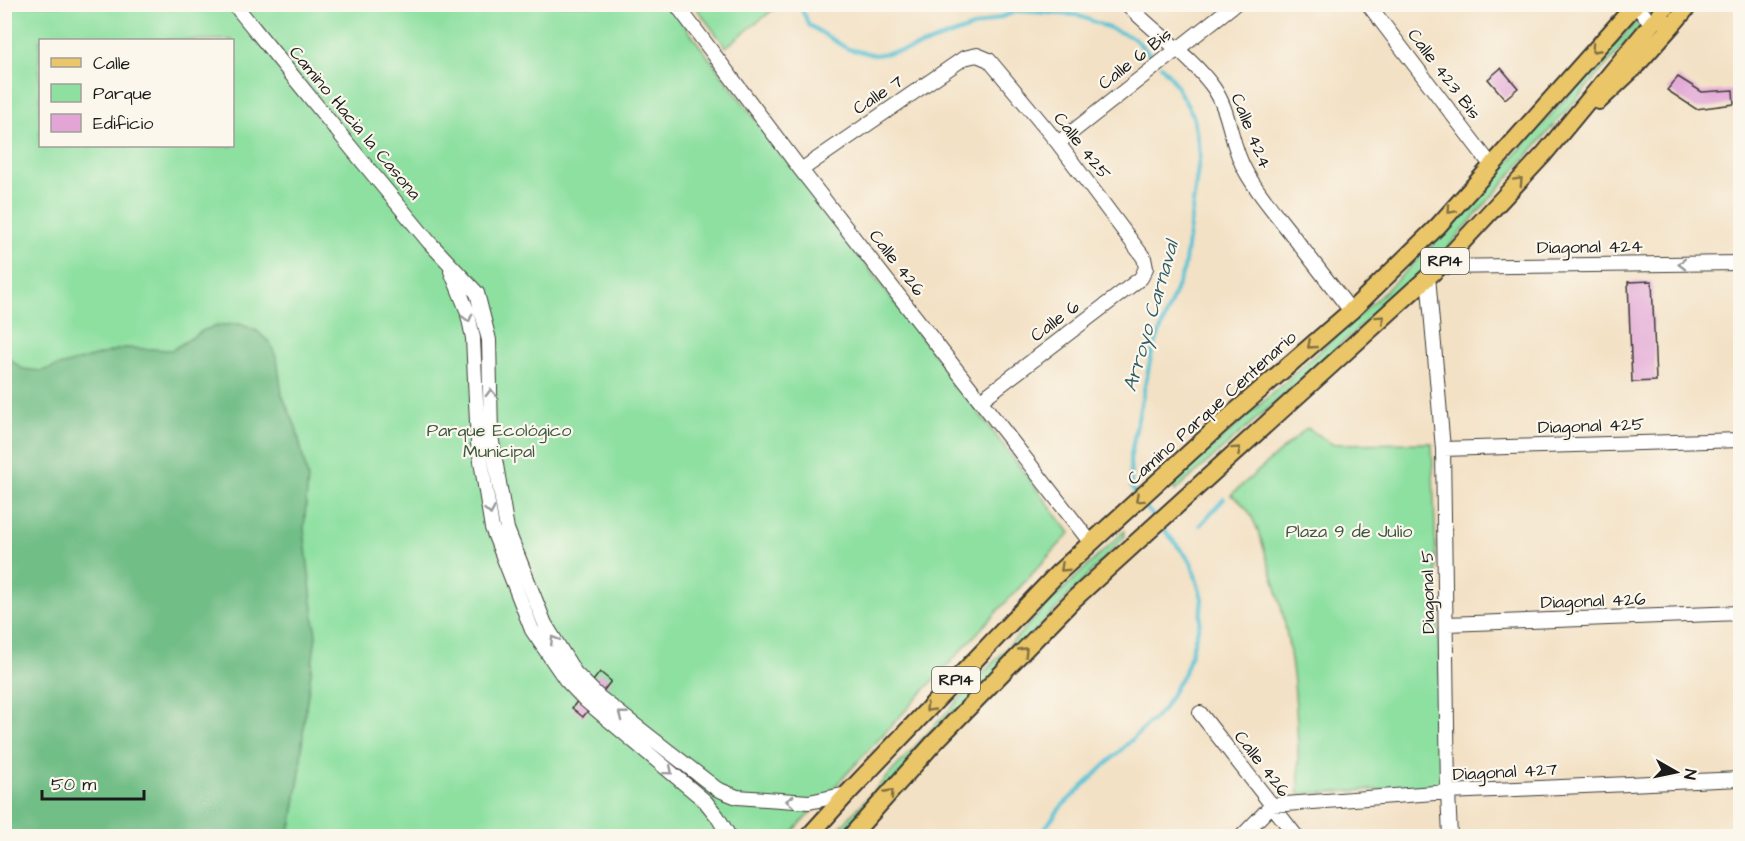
<svg xmlns="http://www.w3.org/2000/svg" width="1745" height="841" viewBox="0 0 1745 841" font-family="'Architects Daughter',sans-serif">
	<style>
		.green { fill: #8ee0a1; stroke: #557e5e; stroke-width: 1.5; fill-rule: evenodd }
		.forest { fill: #72be87; stroke: #476d52; stroke-width: 1.5 }
		.lines { fill: none; stroke-linecap: round; stroke-linejoin: round }
		.stream { stroke: #58c2d4; stroke-width: 4 }
		.building { fill: #e2a5d6 }
		.minor-casing { stroke: #3c3a35; stroke-width: 16 }
		.major-casing { stroke: #3c3a35; stroke-width: 20 }
		.minor { stroke: #fff; stroke-width: 14 }
		.major { stroke: #eac669; stroke-width: 16 }
		.oneway { stroke: #837142 }
		.oneway2 { stroke: #999 }
		.labels { text-anchor: middle; dominant-baseline: central; stroke-width: 4.5; stroke-linejoin: round; paint-order: stroke }
		.shield { fill: #fbf7ec; stroke: #5f5e5a; stroke-width: 1.5 }
		.shield-label { font-size: 16px; font-weight: bold; fill: #1c1c1c }
		.street-label { font-size: 18px; fill: #1c1c1c; stroke: #fbf7ec }
		.park-label { font-size: 18px; fill: #3e5744; stroke: #fbf7ec }
		.water-label { font-size: 20px; font-style: italic; fill: #345e66; stroke: #fbf7ec }
	</style>
	<rect width="100%" height="100%" fill="#fbf7ec"/>
	<filter id="ink" filterUnits="userSpaceOnUse"><feTurbulence type="fractalNoise" baseFrequency=".0167" numOctaves="2"/><feDisplacementMap in="SourceGraphic" scale="12" xChannelSelector="R" yChannelSelector="G"/><feConvolveMatrix kernelMatrix="1 2 1 2 8 2 1 2 1" color-interpolation-filters="sRGB"/></filter>
	<filter id="wash" filterUnits="userSpaceOnUse"><feTurbulence type="fractalNoise" baseFrequency=".008" numOctaves="4" result="noise"/><feDisplacementMap in="SourceGraphic" scale="24" xChannelSelector="R" yChannelSelector="G"/><feGaussianBlur stdDeviation="1.35" result="paint"/><feColorMatrix in="noise" values="0 0 0 0 0 0 0 0 0 0 0 0 0 0 0 0 0 1.4 0 .05"/><feComposite in="paint" operator="in"/></filter>
	<g filter="url(#wash)">
		<rect width="100%" height="100%" fill="#f3e1c5"/>
		<path class="green" d="M5,5H669L1070,533L789,836H5ZM40,40H232V146H40Z
			M694,5H779L726,47Z
			M1637,21L1641,25L1441,255L1175,491L1172,484L1376,300L1455,223L1535,132Z
			M1307,428L1332,444L1432,443L1444,786L1299,794C1298,712 1295,640 1268,562C1263,546 1256,519 1245,507C1241,502 1236,498 1231,495Z
			M1124,531V537L841,836H832L1044,608Z"/>
		<path class="forest" d="M240,324L257,331L270,343L277,359L282,395L296,427L308,478L304,529L316,636L304,722L300,772L292,823L287,836H5V356L23,369L41,371L124,348L172,350L204,330L221,325Z"/>
		<g class="lines">
			<path class="stream" d="M799,4L809,25L848,49L876,55L911,49L1018,11L1077,15L1134,38L1156,61
				M1137,496L1131,486L1130,460L1136,428L1152,352L1184,269L1200,153L1193,115L1171,77L1161,66
				M1141,502L1156,519
				M1200,525L1224,499
				M1039,836L1061,807L1163,710L1187,667L1200,622L1202,598L1191,562L1160,525"/>
		</g>
		<g id="blocks">
			<path class="building" d="M1501,68L1518,88L1505,99L1488,79Z
				M1678,77L1702,92L1733,90L1734,104L1696,109L1667,90Z
				M1652,281L1656,381L1632,382L1628,282Z
				M600,672L611,681L583,717L572,708Z"/>
		</g>
	</g>
	<g filter="url(#ink)">
		<use href="#blocks" fill-opacity="0" stroke="#3c3a35" stroke-width="1.5"/>
		<g class="lines">
			<g class="minor-casing">
				<path id="minor" d="M234,4L357,155L429,242L477,293L489,340L491,436L507,529L545,624L575,673L599,697L717,789L737,797L809,802L847,794
					M676,4L801,170L1091,543
					M1127,4C1154,33 1189,54 1213,87C1231,112 1230,145 1246,172C1257,192 1272,209 1286,227C1308,255 1329,283 1351,311
					M1368,4L1491,165
					M1634,4L1652,23
					M1058,143L1235,4
					M801,170L964,58L977,55L989,60L1058,143L1144,258L1146,268L1141,278L981,400
					M1439,267L1740,263
					M451,271L467,310L473,338L478,443L492,528L532,630L566,680L586,701L705,801L717,816L729,836
					M1428,276L1443,449L1448,792L1450,836
					M1443,449L1740,440
					M1447,624L1740,613
					M1200,713L1296,836
					M1242,836L1272,805L1448,792L1740,779"/>
			</g>
			<g class="major-casing">
				<path id="major" d="M1665,23H1674L1690,4
					M1599,101L1634,68L1674,23
					M809,836L847,794L1057,574L1221,424L1351,311L1438,226L1636,4
					M851,836L933,744L1074,599L1439,267L1544,154L1668,4"/>
			</g>
			<use href="#minor" class="minor"/>
			<use href="#major" class="major"/>
		</g>
		<defs><path id="oneway-chevron" d="M-2-3.5L2.5 0L-2 3.5" fill="none" stroke-width="1.6" stroke-linecap="round" stroke-linejoin="round" transform="scale(1.5)"/></defs>
		<g class="oneway">
			<use href="#oneway-chevron" transform="translate(1595 49) rotate(132)"/>
			<use href="#oneway-chevron" transform="translate(1519 181) rotate(-47)"/>
			<use href="#oneway-chevron" transform="translate(1451 210) rotate(131)"/>
			<use href="#oneway-chevron" transform="translate(1381 319) rotate(-42)"/>
			<use href="#oneway-chevron" transform="translate(1311 345) rotate(139)"/>
			<use href="#oneway-chevron" transform="translate(1237 450) rotate(-42)"/>
			<use href="#oneway-chevron" transform="translate(1139 499) rotate(138)"/>
			<use href="#oneway-chevron" transform="translate(1064 568) rotate(137)"/>
			<use href="#oneway-chevron" transform="translate(1024 651) rotate(-46)"/>
			<use href="#oneway-chevron" transform="translate(929 708) rotate(134)"/>
			<use href="#oneway-chevron" transform="translate(890 793) rotate(-48)"/>
		</g>
		<g class="oneway2">
			<use href="#oneway-chevron" transform="translate(1682 264) rotate(179)"/>
			<use href="#oneway-chevron" transform="translate(468 318) rotate(76)"/>
			<use href="#oneway-chevron" transform="translate(491 393) rotate(-91)"/>
			<use href="#oneway-chevron" transform="translate(490 511) rotate(80)"/>
			<use href="#oneway-chevron" transform="translate(554 640) rotate(-122)"/>
			<use href="#oneway-chevron" transform="translate(622 715) rotate(-142)"/>
			<use href="#oneway-chevron" transform="translate(669 771) rotate(40)"/>
			<use href="#oneway-chevron" transform="translate(790 801) rotate(-177)"/>
		</g>
	</g>
	<g class="labels">
		<g class="shield">
			<rect x="1421" y="248" width="48" height="26" rx="4.5"/>
			<rect x="932" y="667" width="48" height="26" rx="4.5"/>
		</g>
		<g class="shield-label">
			<text x="1445" y="261">RP14</text>
			<text x="956" y="680">RP14</text>
		</g>
		<g class="street-label">
			<text transform="translate(1135 59) rotate(-38)">Calle 6 Bis</text>
			<text transform="translate(1444 74) rotate(53)">Calle 423 Bis</text>
			<text transform="translate(878 95) rotate(-34)">Calle 7</text>
			<text transform="translate(355 123) rotate(50)">Camino Hacia la Casona</text>
			<text transform="translate(1251 131) rotate(68)">Calle 424</text>
			<text transform="translate(1082 146) rotate(52)">Calle 425</text>
			<text transform="translate(1590 247) rotate(-1)">Diagonal 424</text>
			<text transform="translate(897 263) rotate(52)">Calle 426</text>
			<text transform="translate(1055 321) rotate(-37)">Calle 6</text>
			<text transform="translate(1212 408) rotate(-42)">Camino Parque Centenario</text>
			<text transform="translate(1591 426) rotate(-2)">Diagonal 425</text>
			<text transform="translate(1428 592) rotate(-91)">Diagonal 5</text>
			<text transform="translate(1593 601) rotate(-2)">Diagonal 426</text>
			<text transform="translate(1262 764) rotate(52)">Calle 426</text>
			<text transform="translate(1505 772) rotate(-3)">Diagonal 427</text>
		</g>
		<g class="park-label">
			<text x="499" y="430">Parque Ecológico<tspan x="499" dy="21">Municipal</tspan></text>
			<text x="1349" y="531">Plaza 9 de Julio</text>
		</g>
		<g class="water-label">
			<text transform="translate(1151 316) rotate(-74)">Arroyo Carnaval</text>
		</g>
	</g>
	<rect width="1745" height="841" fill="none" stroke="#fbf7ec" stroke-width="24"/>
	<rect x="39" y="39" width="195" height="108" fill="#fbf7ec" stroke="#a29f99" stroke-width="1.5"/>
	<rect x="51" y="58" width="30" height="9" fill="#eac669" stroke="#a29f99" stroke-width="1.5"/>
	<text x="93" y="69" font-size="18" fill="#1c1c1c">Calle</text>
	<rect x="51" y="84" width="30" height="18" fill="#8ee0a1" stroke="#a29f99" stroke-width="1.5"/>
	<text x="93" y="99" font-size="18" fill="#1c1c1c">Parque</text>
	<rect x="51" y="114" width="30" height="18" fill="#e2a5d6" stroke="#a29f99" stroke-width="1.5"/>
	<text x="93" y="129" font-size="18" fill="#1c1c1c">Edificio</text>
	<g transform="translate(1676 772) rotate(99)" stroke="#fbf7ec" stroke-width="4.5" paint-order="stroke">
	<path d="M0-4.5L10 22L0 15L-10 22Z" fill="#1c1c1c"/>
	<text y="-9" font-size="16" font-weight="bold" text-anchor="middle" fill="#1c1c1c">N</text>
	</g>
	<path d="M42 790v9h102v-9" fill="none" stroke="#1c1c1c" stroke-width="3"/>
	<text x="51" y="790" font-size="18" fill="#1c1c1c" stroke="#fbf7ec" stroke-width="4.5" paint-order="stroke">50 m</text>
</svg>
